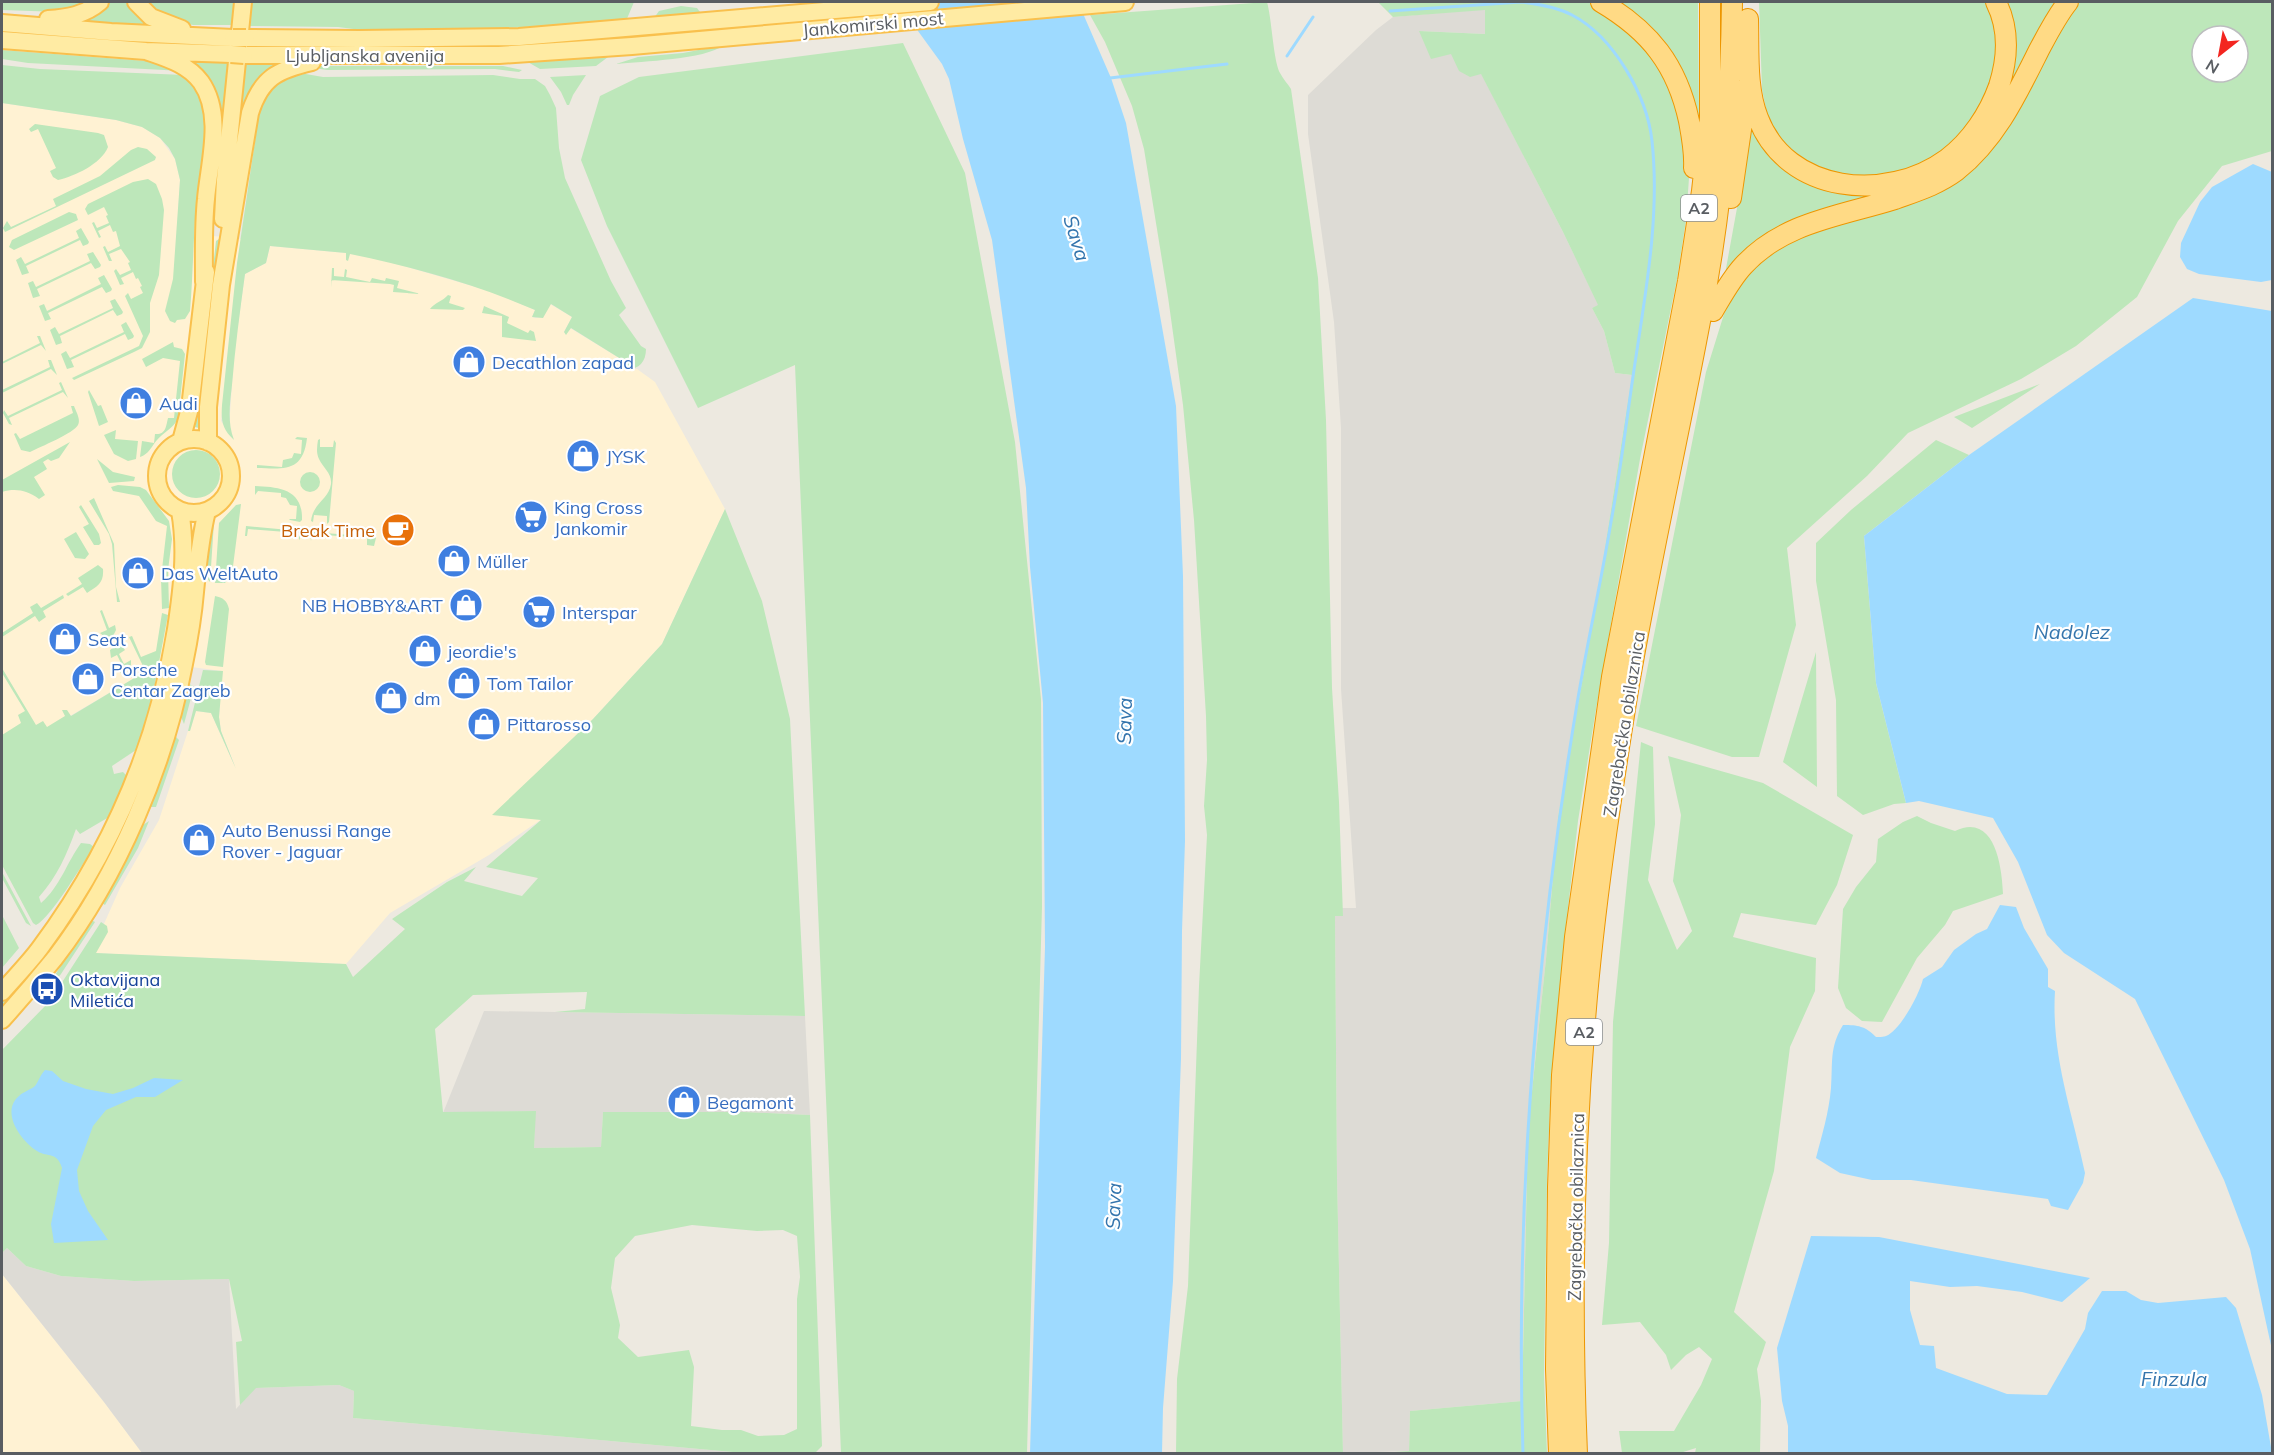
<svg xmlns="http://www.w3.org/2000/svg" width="2274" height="1455" viewBox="0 0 2274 1455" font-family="Mulish,sans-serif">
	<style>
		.commercial { fill: #fff2d3 }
		.industrial { fill: #dddbd5 }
		.green { fill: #bde7ba; fill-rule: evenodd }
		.water { fill: #9edaff }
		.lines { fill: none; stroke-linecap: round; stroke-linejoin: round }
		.stream { stroke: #9edaff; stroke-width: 3 }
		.major-casing { stroke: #f9c04d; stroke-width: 20 }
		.highway-casing { stroke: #ed9600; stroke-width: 22 }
		.major { stroke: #ffeba3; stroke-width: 16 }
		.highway { stroke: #ffda85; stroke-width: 20 }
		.major-bridge-casing { stroke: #f9c04d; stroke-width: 20; stroke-linecap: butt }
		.major-bridge { stroke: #ffeba3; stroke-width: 16 }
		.labels { text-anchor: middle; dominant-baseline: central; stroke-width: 4.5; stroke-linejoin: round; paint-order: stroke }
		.shield { fill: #fff; stroke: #8b8e91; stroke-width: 1.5 }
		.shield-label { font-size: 16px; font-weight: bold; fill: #595d62 }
		.street-label { font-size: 18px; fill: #595d62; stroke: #fff }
		.shop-label { font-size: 18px; fill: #366cbe; stroke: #fff; text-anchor: start }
		.food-label { font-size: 18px; fill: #c56008; stroke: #fff; text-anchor: end }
		.transit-label { font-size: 18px; fill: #164399; stroke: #fff; text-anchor: start }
		.water-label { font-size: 20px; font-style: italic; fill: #3475ad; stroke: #fff }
	</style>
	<rect width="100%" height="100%" fill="#ede9e0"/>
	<path class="commercial" d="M2,103L116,120L142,127L160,138L175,159L180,180L177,232L241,239L221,421L233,438L230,430V414L234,354L245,274L266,263L270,246L346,253V260H348L349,253L390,262L493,292L535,310L532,317L536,318L543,317L550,304L572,317L564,332L566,334L570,328L624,361L620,367L629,370L637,369L655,382L725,509L662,644L593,719L493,815L542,819L489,855L390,913L346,964L91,953L120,888L159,820L188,731H190L196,711L211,713L236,769L221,731L219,717L222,671L160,663L2,756Z
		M2,1274L104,1402L142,1453H2Z"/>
	<path class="industrial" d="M1485,9L1486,34L1419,31L1481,73L1563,232L1599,306L1592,308L1604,331L1615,373L1632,375L1599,586L1558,817L1546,959L1528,1129L1522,1401L1410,1411L1409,1451L1343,1453L1337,1177L1335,916H1343L1342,908H1356L1341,689V428L1334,322L1308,134V95L1376,30L1393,17Z
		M484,1011L805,1016L810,1115L744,1112H603L601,1147L534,1148L535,1111L443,1113Z
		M7,1248L26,1266L61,1276L134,1281L229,1279L236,1409L255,1388L339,1385L354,1391L353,1418L744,1453H142L104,1402L2,1274V1253Z"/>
	<path class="green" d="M2,2H91L60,12L2,10Z
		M107,2H131L157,27L72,22Z
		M143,2H236L235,25H193L171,21Z
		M250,2H634L626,21L490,29L377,32L338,27L247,26Z
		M1267,2C1272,20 1273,59 1280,73C1283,79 1288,84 1291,89L1318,278L1326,420L1332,688L1339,802L1343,916H1335L1337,1177L1343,1453H1176L1177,1379L1188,1286L1199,986L1207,835L1204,806L1207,760L1206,716L1194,520L1183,405L1168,297L1144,149L1132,106L1105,42L1090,15Z
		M1378,2H1588L1632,28L1671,80L1690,164L1686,220L1677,279L1640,459L1595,715L1578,821L1564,943L1551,1081L1547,1177L1544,1375L1547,1453L1365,1454L1409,1451L1410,1411L1522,1401L1528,1129L1546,959L1558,817L1599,586L1632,375L1615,373L1604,331L1592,308L1598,305L1563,232L1481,74L1470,77L1459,71L1451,54L1431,59L1419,31L1485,34V10L1393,17Z
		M1619,2H1698L1699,117C1685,63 1666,32 1619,2Z
		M1759,2H1989L2001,52L1981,111L1953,145L1920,166L1873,178L1838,176L1802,160L1777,135L1768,120L1762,89Z
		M2004,2H2060L1988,126Z
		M2077,2H2272V151L2222,166L2178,221L2137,297L2076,346L2021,379L1908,433L1867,476L1787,548L1796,625L1759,757H1732L1636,726L1706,372L1724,314L1737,290L1755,268L1779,248L1809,232L1889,208L2037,69ZM2202,36H2238V72H2202Z
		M681,6L697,8L703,16L654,18L659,11Z
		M903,43L965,173L1015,442L1041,699L1042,906L1027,1453H841L795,365L698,408L607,226L581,160L600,96L639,77Z
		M724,45C704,60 643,61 616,64L638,57L683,53Z
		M2,50L160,62L184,71L28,63L2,59Z
		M607,55L608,57L596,66L540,69L526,61Z
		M178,58L230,60L219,176L213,214L217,124Z
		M244,61H290L273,70L232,175Z
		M2,65L40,69L184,75C197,88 203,97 205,115C210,146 199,178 196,208C193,242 193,277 190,311L185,319L177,320L175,323L170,321L165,311L173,279L180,180L175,159L169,148L160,138L142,127L116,120L2,103Z
		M317,66H503L522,70L519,72L495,69L327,70L307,67Z
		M300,73L323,77L493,75L520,79H535L545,86L550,95L556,108L559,148L565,178L611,281L626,308L619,315L641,346L646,349C646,365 635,372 620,368L624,361L571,328L566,335L564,332L572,317L551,304L543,318L532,317L535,310C475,284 413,267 350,254L348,261L346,260V253L270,246L266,263L245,274C240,311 235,348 232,385C230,403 227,422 234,440C222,429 221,421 222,405L237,263L259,114L270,90L280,82Z
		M586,75L573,95L569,105H567L561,92L550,77Z
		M1749,105L1791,170L1924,180L1813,213L1723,285L1743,175Z
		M35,124L98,133L104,135L108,147C101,164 75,176 58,180L53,177L50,171L56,168L38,129L31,132L29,129Z
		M138,147L147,149L156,157L155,160L5,232L3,228L7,221L11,227L56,206L53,199L100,176L131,150Z
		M148,179L156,184L162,199L164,210L159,275L150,303V332L142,348L134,352L74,380L72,378L139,346L143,336L125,296L128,293L131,299L143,293L140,287L142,286L138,278L136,279L133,272L121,278L124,284L120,285L114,271L116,269L120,275L131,270L128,263L130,262L121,249L109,254L112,261H109L103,247L105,246L108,252L120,246L116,231L113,232L110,225L98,231L101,237L99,238L92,223L94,222L97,228L109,223L106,216L108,215L104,207L88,215L85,209L88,204L133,182Z
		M69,212L76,214L78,220L14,250L9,247L12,240Z
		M81,228L89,242L88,244L83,246L80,240L26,266L29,273L22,275L16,260L21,257L25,264L79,238L76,231Z
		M219,239L220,242L202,429L195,427L216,241Z
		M93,252L101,265L100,267L95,269L91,263L37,289L40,296L33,298L28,283L33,281L36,287L90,261L87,254Z
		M332,268H334V276L344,277L345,269L347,270L346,277L370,282L372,278L385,281L386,278L399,281L397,288L421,294L393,292L394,285L390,284L331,280V288Z
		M104,275L112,289L111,291L106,293L102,287L48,313L51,319L45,321L39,306L44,304L47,311L101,284L98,278Z
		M448,295L451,296L449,303L465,308L463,310L430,309C434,303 443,301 448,295Z
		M115,299L123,312L122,314L117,316L113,310L60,336L62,343L56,345L50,330L55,327L59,334L113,308L110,301Z
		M484,306L509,317L507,323L528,333L530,330L534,332L536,341L502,337V316L482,313Z
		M126,322L134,336L133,338L128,340L125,334L71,360L74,367L67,369L61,354L66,351L70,358L124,332L121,325Z
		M37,336H40L46,351L41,345L2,364V362L40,343Z
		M173,342L174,347L182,349L185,354L178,419C172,429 164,432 157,440C151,447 149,454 140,457L142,441L154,443L155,434C166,435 166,426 168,418H174L180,361L163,358L146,367L142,359Z
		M48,360H51L57,375L51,369L2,393V390L50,367Z
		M61,382L68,398L63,392L9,418L12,425L9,424L3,413L4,410L8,416L62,390L59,383Z
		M2040,384L1972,428L1954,417Z
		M89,390L98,406L101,405L108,422L99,426L88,392Z
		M71,406H74C76,412 81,419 78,425C74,433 40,447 30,452L21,450L14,434L16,433L20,439L73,413Z
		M116,430L115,439L138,441L136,459L128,461L114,454L104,435Z
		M297,437L307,438C303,472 285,469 257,468V465L282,467L283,460L292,458L294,453L301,454L302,440L295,439Z
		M320,439V447H333L334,440L336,443L329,522L327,524V516L314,515L313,522L311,521C313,503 329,499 331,484C332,473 323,468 319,459C316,453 317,446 318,440Z
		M1936,440L1969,455L1864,536L1876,683L1906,803L1894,804L1863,815L1837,796L1836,700L1816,581V543L1851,510Z
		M70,442L59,458L51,461L48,459L43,462L47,469L34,477L45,495L39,499C27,490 15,488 2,492V480Z
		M172 474a24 24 0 1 1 48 0a24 24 0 1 1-48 0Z
		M97,459L113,472L135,477L134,481L109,483Z
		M300 482a10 10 0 1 1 20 0a10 10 0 1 1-20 0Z
		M118,485L140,487L146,490L169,521L172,539L168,570L169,608L162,609L161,578L167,526L156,521L139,496L113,491L111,487Z
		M255,486C279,487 303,489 302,520L300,522L290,520L289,519H296L297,506L290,505L286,498L281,497V493L258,491L255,495Z
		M94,498L114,544L116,587L120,602H117L112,544L109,534L89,501Z
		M241,504L232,574L225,583H215L219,523L236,505Z
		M81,505L99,534L101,543L99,545H94L83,527L89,524L79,507Z
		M725,509L762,601L790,719L805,1016L555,1012L585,1009L587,992L473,995L435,1029L443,1112L536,1111L534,1148L601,1147L603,1112H744L810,1115L822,1446L815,1453H744L353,1418L354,1391L339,1385L256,1388L240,1405L236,1342L242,1341L229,1279L134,1281L61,1276L26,1266L7,1248L2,1253V1050L50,1001L101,922L107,926L108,932L96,953L346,964L353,977L405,929L392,919L447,882L476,867L464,881L522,896L538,878L486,867L541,820L492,815L593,719L662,644ZM692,1225L757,1231L783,1230L797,1236L800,1277L797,1299V1429L784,1435L758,1436L741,1430H722L691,1426L694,1367L689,1350L638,1357L618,1338L620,1325L611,1288L615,1258L635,1236Z
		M214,522L210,582C197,570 207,543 210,527Z
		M246,526L300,531V539L299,540V533L248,529L247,536H245Z
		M76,532L89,554L85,559L75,558L64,539Z
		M312,532L376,537V538L374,546L367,545V538H364L312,534L311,541L310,534Z
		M98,565L103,569C104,583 98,586 87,593L83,587L68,596L66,594L82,584L78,578Z
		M63,595L64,598L43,611L46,617L39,622L35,616L2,637V633L33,613L30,607L37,603L41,608Z
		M215,596C223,598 227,600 229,609L223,667L206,665L205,662Z
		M102,610L109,628L115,625L116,630L113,636L106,638L100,633L107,630L100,611Z
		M162,613L168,615L152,699L136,750L112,766L114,774L123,772L127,776L109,817L80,834L76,829C67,854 57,877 39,897L41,903C60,887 67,862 81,843L90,844L94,847C83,863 51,918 36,925L33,923L2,865V735L21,723L18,715L25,711L2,673V668L36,725L43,721L47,727L65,716L62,710H67L71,716L141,674L143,666L129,637L132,636L141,657L156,651Z
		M117,645H121L125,650L119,654L124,664L131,660V668L121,673L116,668L122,665L117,655L111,658L110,650Z
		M1816,652L1817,787L1783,762Z
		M203,670L223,671L219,717L221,731L236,769L211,713L196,711L190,731H188Z
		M188,683L194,687L184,724L180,714Z
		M175,736L179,740L156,807H151L150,805L172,737Z
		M1641,742L1653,747L1655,824L1648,880L1677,950L1692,931L1673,881L1681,815L1668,756L1763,783L1853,835L1837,885L1816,925L1741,913L1733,937L1816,958L1815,991L1790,1047L1774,1171L1734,1312L1766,1342L1757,1369L1761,1401L1760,1453H1695L1696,1448L1680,1453H1622L1619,1431H1674L1701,1385L1712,1359L1699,1347L1686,1355L1671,1370L1666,1355L1640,1322L1602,1325L1609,1243L1613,1022Z
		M139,788L136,803L89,896L48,955L2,1012V1002L49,945Z
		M1917,816L1931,823L1955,831C1995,812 2002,867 2003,894L1953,911L1945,925L1917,958L1882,1022L1862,1021L1846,1008L1838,988L1843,909L1856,887L1876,862L1878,839L1903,822Z
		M149,821L138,848L105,905L102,903L143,825Z
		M2,872L31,926L26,923L2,878Z
		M2,915L19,948L2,968Z
		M91,920L95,922L61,974L57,979L53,978Z"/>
	<path class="water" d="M907,2H1078L1111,78L1126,123L1176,406L1183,576L1185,841L1182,931L1181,1058L1173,1281L1163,1408L1162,1453H1030L1045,947L1043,703L1030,567L1026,488L992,240L963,139L949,79L942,64L918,31Z
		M2253,164L2272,172V280L2261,282L2199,274L2187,269L2180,257L2181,243L2200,202L2212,187Z
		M2193,298L2272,311V1350L2250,1249L2224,1180L2135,999L2064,953L2047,935L2018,862L1993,818L1919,801L1906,803L1876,683L1864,536L1969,455Z
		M2000,905L2016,907L2024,928L2048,969V987L2055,991C2051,1055 2072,1111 2085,1173L2083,1183L2068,1210L2051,1206L2048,1199L1911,1180H1872L1840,1173L1816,1158C1822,1135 1829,1112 1831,1088C1833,1063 1829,1048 1843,1025C1858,1025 1865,1026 1876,1037C1877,1037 1885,1037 1886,1036C1900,1031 1920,993 1923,979L1942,967L1954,950L1976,934L1987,929Z
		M45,1070L52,1071L63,1081L86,1089L113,1094L133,1088L154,1078L183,1080L155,1097H136L106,1110L93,1126L77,1170L79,1191L88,1211L108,1240L54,1243L51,1224L62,1168C57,1151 48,1158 37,1151C21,1141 0,1112 19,1096C23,1092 30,1090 35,1086C39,1081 40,1075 45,1070Z
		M1811,1236L1879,1237L2090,1278L2062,1302L2022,1292L1977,1286L1950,1287L1910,1281V1310L1920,1345L1934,1346L1936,1368L2007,1394L2047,1395L2085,1329L2088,1313L2102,1291H2126L2141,1300L2158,1303L2226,1297L2236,1308L2262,1395L2272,1453H1788V1426L1782,1401L1777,1348Z"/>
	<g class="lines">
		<path class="stream" d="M1390,11L1521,2C1538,4 1557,7 1572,15C1614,37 1647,96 1652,141C1660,215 1646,290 1635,363C1627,416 1621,469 1611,522C1601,583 1587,643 1577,704C1536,951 1515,1203 1523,1454
			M1287,56L1313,17
			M1110,78L1227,64"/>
		<g class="major-casing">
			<path id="major" d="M136,2L151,17L182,29
				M48,19C67,18 85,15 100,2
				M2,23L111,32L233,38
				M246,38L359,39L519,37L930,2
				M2,40L146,51L231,54
				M146,51C166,58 188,64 201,82C224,115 209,163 206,199C203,227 204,255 204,282
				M244,55H499L632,46L1125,2
				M223,219L225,180L243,2
				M157 476a37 37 0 1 1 74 0a37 37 0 1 1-74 0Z
				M181,441L190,408L206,272
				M208,442V407L221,285L250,113C261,78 277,70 312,62
				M2,992C14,978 29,963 40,948C112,851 157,747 176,629C182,589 187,550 180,511
				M2,1020C20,1000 38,979 55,958C118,876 165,765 184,664C189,640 193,616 195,592C198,563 200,539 207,511"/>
		</g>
		<g class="highway-casing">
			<path id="highway" d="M1601,2C1650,31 1677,65 1689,121C1692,137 1695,152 1694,168
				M1748,19C1749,51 1746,88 1758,118C1787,194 1887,203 1947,159C1971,141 1989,114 1999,86C2008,58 2009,28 1996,2
				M1731,198L1743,116L1744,90
				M1713,311C1722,296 1731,279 1743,266C1783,222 1841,216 1895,199C1917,191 1937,185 1956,171C1995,140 2016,96 2038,52C2047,35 2056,17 2068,2
				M1559,1454L1556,1369L1558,1187L1562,1075L1575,937L1612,677L1688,281L1702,191L1710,118V2
				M1577,1454C1571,1309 1573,1164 1585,1020C1594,907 1611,796 1629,684C1650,561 1678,439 1701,316C1721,213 1731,106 1732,2"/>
		</g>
		<use href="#major" class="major"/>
		<use href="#highway" class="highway"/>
		<g class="major-bridge-casing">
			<path id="major-bridge" d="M233,38H246
				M231,54L244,55"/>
		</g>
		<use href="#major-bridge" class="major-bridge"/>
	</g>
	<defs>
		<g id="shop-disc" transform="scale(1.725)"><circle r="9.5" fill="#3f7fe0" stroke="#fff"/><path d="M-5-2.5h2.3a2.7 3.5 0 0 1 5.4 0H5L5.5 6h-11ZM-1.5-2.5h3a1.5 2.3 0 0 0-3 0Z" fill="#fff"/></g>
		<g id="supermarket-disc" transform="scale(1.725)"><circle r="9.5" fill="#3f7fe0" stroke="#fff"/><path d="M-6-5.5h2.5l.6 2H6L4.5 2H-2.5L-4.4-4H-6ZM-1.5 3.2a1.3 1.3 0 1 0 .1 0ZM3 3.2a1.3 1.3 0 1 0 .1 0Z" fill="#fff"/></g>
		<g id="cafe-disc" transform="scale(1.725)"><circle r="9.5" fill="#e8710a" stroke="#fff"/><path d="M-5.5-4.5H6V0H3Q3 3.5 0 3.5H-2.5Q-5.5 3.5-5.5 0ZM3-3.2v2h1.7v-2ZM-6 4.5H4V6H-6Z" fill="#fff"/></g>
		<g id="bus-disc" transform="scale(1.725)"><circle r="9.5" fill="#1a4fb4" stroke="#fff"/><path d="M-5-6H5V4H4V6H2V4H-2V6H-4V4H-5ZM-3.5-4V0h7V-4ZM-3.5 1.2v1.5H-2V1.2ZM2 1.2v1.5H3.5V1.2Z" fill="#fff"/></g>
	</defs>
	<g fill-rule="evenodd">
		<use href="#shop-disc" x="469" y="362"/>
		<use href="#shop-disc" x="136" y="403"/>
		<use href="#shop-disc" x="583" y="456"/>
		<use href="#supermarket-disc" x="531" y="517"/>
		<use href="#cafe-disc" x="398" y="530"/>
		<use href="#shop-disc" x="454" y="561"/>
		<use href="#shop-disc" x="138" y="573"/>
		<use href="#shop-disc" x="466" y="605"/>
		<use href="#supermarket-disc" x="539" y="612"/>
		<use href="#shop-disc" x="65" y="639"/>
		<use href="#shop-disc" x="425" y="651"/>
		<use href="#shop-disc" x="88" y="679"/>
		<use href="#shop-disc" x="464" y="683"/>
		<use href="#shop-disc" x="391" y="698"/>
		<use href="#shop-disc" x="484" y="724"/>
		<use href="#shop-disc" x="199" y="840"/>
		<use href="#bus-disc" x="47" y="989"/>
		<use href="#shop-disc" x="684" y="1102"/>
	</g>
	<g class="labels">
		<g class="shield">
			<rect x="1681" y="195" width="36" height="26" rx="4.5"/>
			<rect x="1566" y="1019" width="36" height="26" rx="4.5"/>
		</g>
		<g class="shield-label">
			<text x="1699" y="208">A2</text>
			<text x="1584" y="1032">A2</text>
		</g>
		<g class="street-label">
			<text transform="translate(873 24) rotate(-5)">Jankomirski most</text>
			<text x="365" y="55">Ljubljanska avenija</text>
			<text transform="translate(1624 724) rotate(-81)">Zagrebačka obilaznica</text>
			<text transform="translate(1576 1207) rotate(-89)">Zagrebačka obilaznica</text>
		</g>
		<g class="shop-label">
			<text x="492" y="362">Decathlon zapad</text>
			<text x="159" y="403">Audi</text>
			<text x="606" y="456">JYSK</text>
			<text x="554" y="507">King Cross<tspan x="554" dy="21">Jankomir</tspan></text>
			<text x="477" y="561">Müller</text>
			<text x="161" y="573">Das WeltAuto</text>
			<text x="443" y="605" text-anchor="end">NB HOBBY&amp;ART</text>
			<text x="562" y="612">Interspar</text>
			<text x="88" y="639">Seat</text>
			<text x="448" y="651">jeordie's</text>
			<text x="111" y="669">Porsche<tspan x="111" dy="21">Centar Zagreb</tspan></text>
			<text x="487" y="683">Tom Tailor</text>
			<text x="414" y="698">dm</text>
			<text x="507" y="724">Pittarosso</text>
			<text x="222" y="830">Auto Benussi Range<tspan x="222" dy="21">Rover - Jaguar</tspan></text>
			<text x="707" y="1102">Begamont</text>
		</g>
		<g class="food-label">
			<text x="375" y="530">Break Time</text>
		</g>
		<g class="transit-label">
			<text x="70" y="979">Oktavijana<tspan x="70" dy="21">Miletića</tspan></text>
		</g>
		<g class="water-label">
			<text transform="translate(1077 238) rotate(73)">Sava</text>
			<text x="2072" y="631">Nadolez</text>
			<text transform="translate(1124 721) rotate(-89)">Sava</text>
			<text transform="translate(1113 1206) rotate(-88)">Sava</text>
			<text x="2174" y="1378">Finzula</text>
		</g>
	</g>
	<rect width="2274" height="1455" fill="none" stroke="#595d62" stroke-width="6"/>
	<g transform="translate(2220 54) rotate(211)"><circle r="28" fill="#ffffff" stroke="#bdbec0" stroke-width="1.5"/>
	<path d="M0-4.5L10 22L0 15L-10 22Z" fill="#f32620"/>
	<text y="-9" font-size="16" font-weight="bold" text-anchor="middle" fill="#595d62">N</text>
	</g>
</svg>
